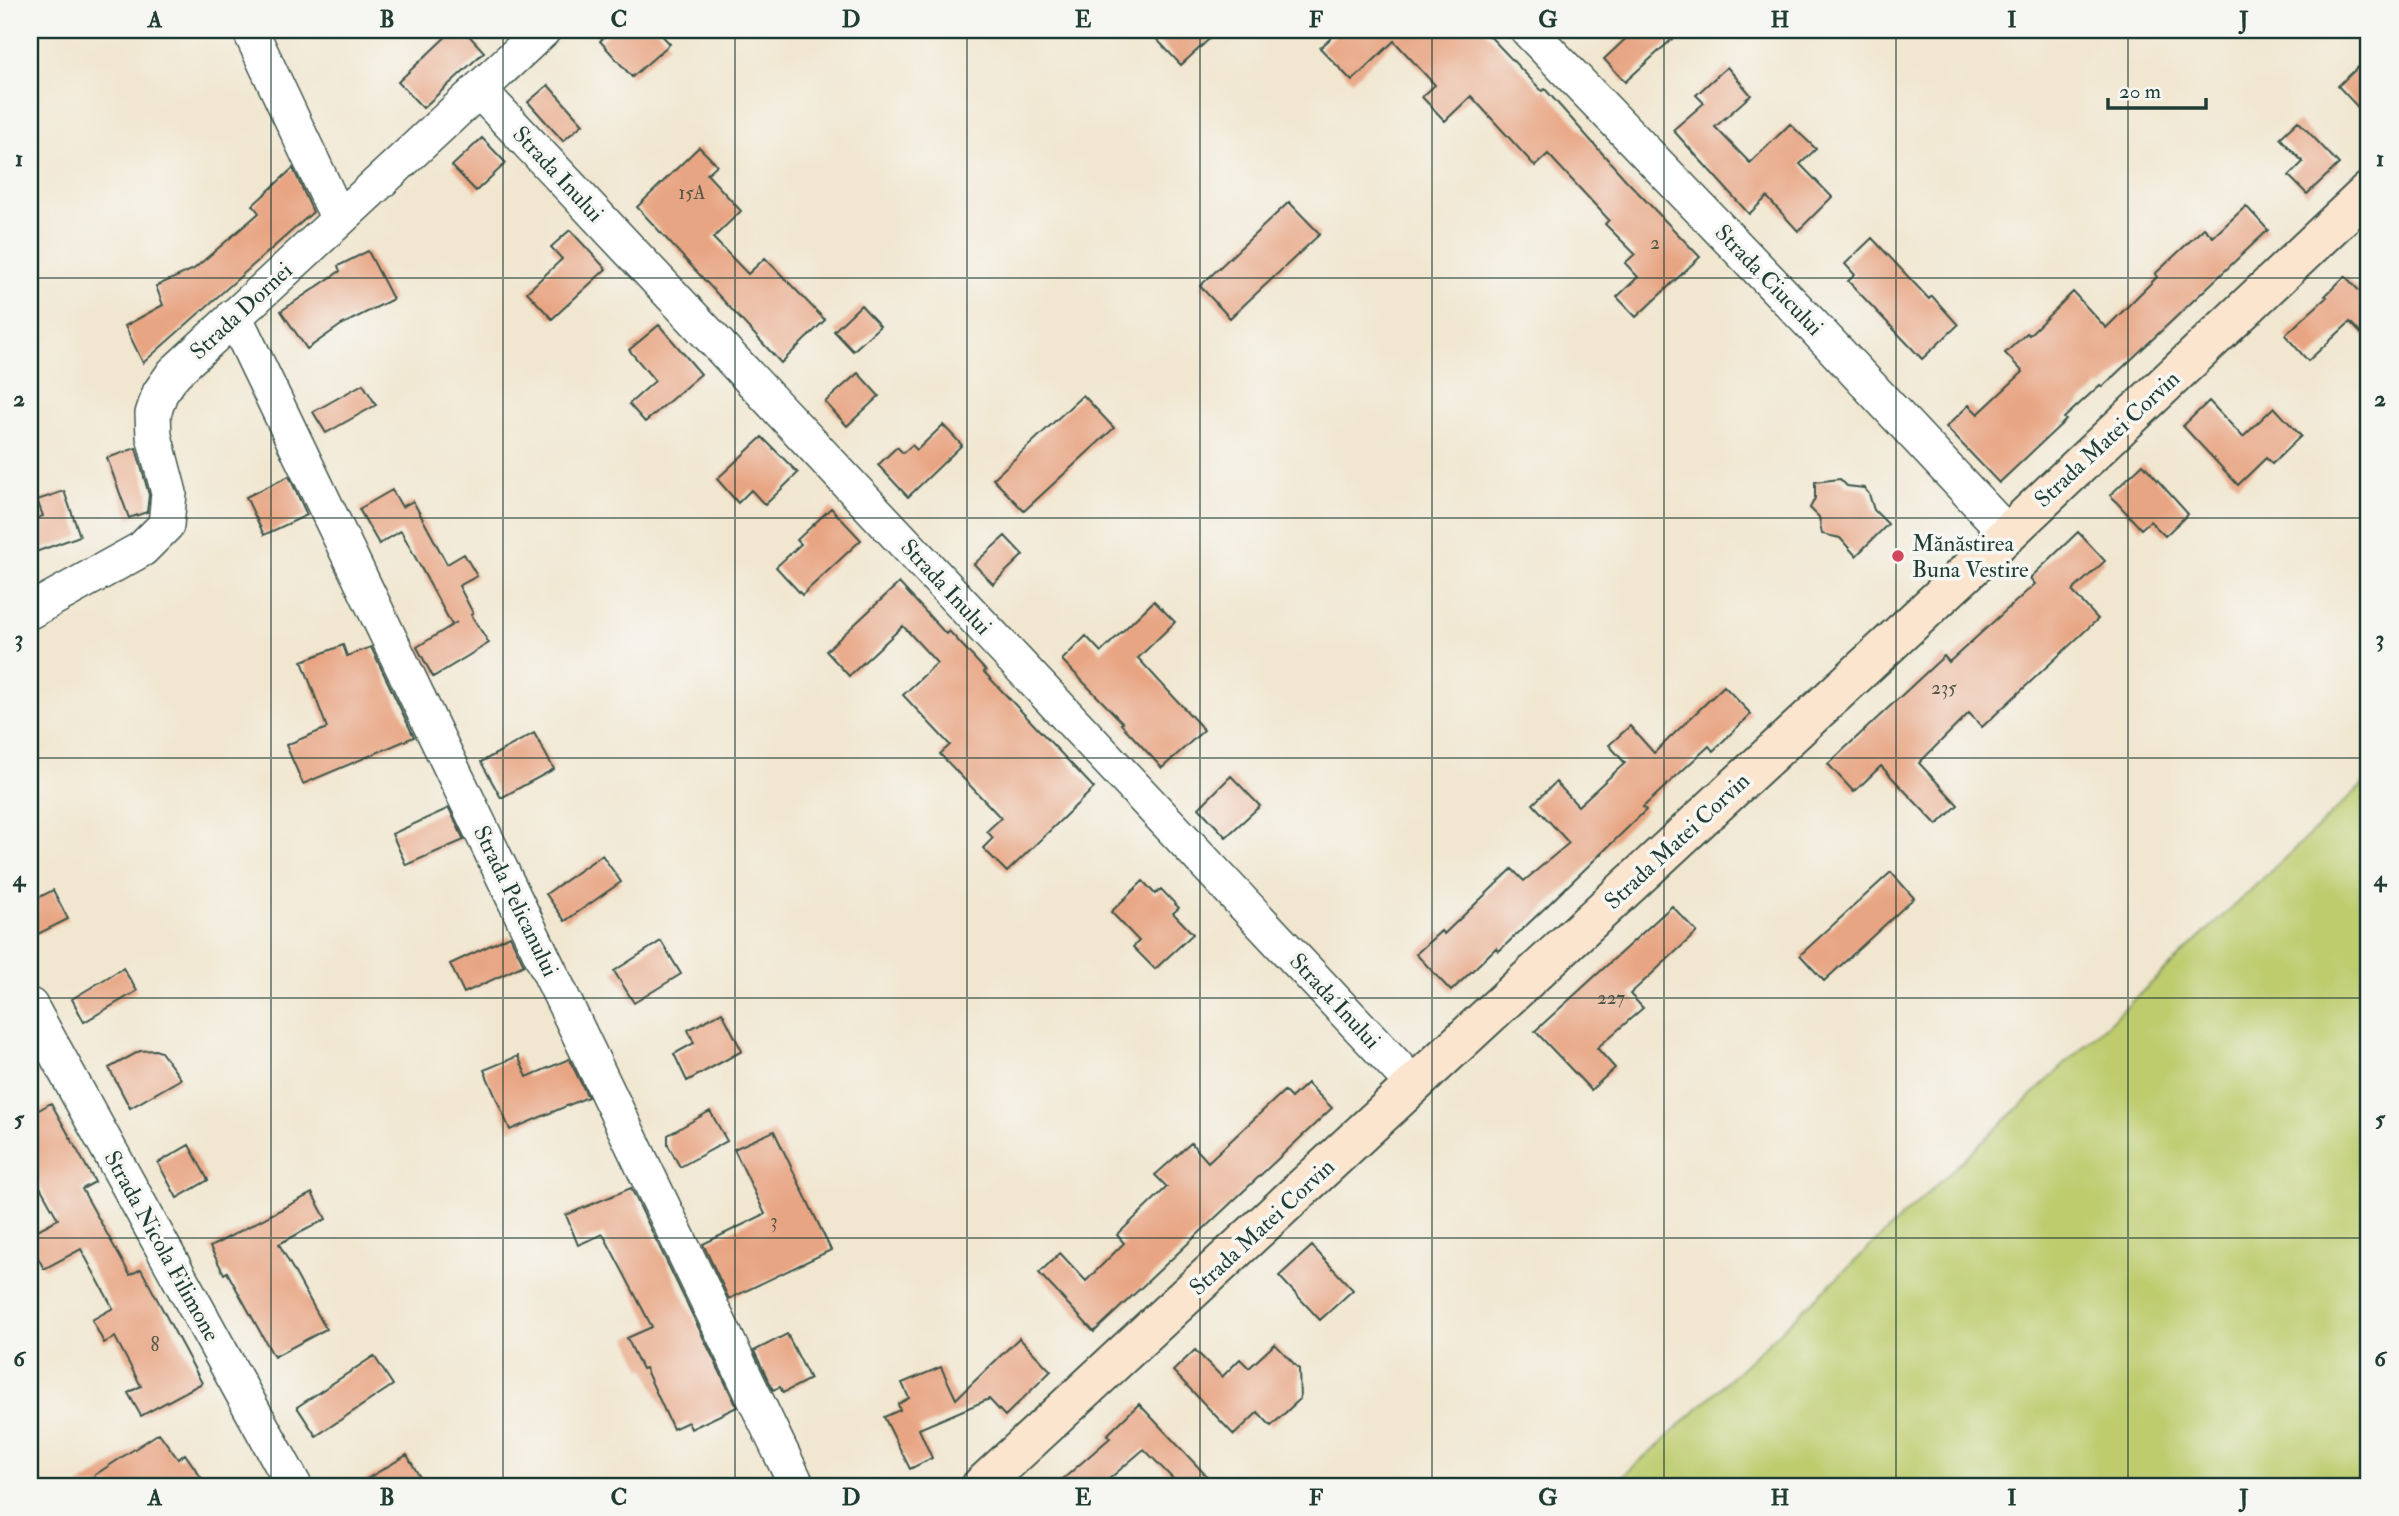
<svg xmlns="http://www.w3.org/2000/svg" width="2399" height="1516" viewBox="0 0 2399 1516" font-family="'IM FELL Double Pica',serif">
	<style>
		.green { fill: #becc6e; stroke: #6e8451; stroke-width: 2 }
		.building { fill: #e8a583 }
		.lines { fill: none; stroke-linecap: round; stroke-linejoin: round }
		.minor-casing { stroke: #3e564b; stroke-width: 38 }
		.secondary-casing { stroke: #3e564b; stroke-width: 42 }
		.minor { stroke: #fff; stroke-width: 35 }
		.secondary { stroke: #fce5cf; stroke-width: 38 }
		.grid { fill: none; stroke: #1f3d34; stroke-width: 2; stroke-opacity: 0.55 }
		.poi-dot { fill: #d1495b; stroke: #f6f6f2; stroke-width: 2.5 }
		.labels { text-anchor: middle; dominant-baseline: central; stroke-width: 7; stroke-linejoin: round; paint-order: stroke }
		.number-label { font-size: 19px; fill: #515748 }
		.street-label { font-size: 23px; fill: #1f3d34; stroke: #f6f6f2 }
		.poi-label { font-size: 23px; fill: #1f3d34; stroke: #f6f6f2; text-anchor: start }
		.neatline { fill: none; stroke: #1f3d34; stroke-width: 2.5 }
		.grid-label { font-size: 23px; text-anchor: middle; font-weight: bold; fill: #1f3d34 }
	</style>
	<rect width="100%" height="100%" fill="#f6f6f2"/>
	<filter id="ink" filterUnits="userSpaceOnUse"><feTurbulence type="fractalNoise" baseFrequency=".0143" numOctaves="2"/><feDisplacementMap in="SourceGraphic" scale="14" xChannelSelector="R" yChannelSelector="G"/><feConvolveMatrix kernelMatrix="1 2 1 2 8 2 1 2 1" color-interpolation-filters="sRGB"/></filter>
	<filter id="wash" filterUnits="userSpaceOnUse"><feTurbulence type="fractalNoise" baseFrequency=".00686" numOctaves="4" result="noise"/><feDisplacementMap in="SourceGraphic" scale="28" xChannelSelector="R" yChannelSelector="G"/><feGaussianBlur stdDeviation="1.57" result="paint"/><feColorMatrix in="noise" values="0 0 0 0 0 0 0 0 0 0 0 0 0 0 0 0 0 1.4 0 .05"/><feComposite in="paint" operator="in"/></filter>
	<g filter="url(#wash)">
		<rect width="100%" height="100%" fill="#f1e6cf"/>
		<path class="green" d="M2369,779V1486H1611L1659,1445Z"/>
		<g id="blocks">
			<path class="building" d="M453,30H464L484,52L423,108L398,82Z
				M613,30H657L670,44L632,77L600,41Z
				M1148,30H1219L1181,65Z
				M1340,30H1484L1542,91L1545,89L1626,180L1700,257L1636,317L1617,297L1638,277L1625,263L1635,254L1605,224L1609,220L1548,154L1535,166L1471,96L1445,121L1422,97L1435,85L1394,41L1352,81L1320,48Z
				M1635,30H1682L1625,82L1604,59Z
				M2369,57V119L2338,86Z
				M1727,67L1751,95L1715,127L1750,163L1790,124L1816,149L1800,164L1832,197L1798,231L1767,197L1749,214L1673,130L1704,103L1696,95Z
				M548,85L583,124L563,141L528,102Z
				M2298,121L2339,164L2307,194L2289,176L2303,162L2280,138Z
				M482,138L506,163L476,191L452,166Z
				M699,147L717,165L707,174L741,211L713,238L748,274L765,258L825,320L781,363L637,207Z
				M293,168L313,212L143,363L125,326L163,305L156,286L194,269L259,213L253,205Z
				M1289,202L1320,234L1230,318L1200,286Z
				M2246,206L2268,230L2102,387L2100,385L2064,418L2066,420L1999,483L1946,427L1969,405L1978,414L2023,372L2005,353L2027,333L2029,335L2073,292L2106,328L2157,277L2155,274L2204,228L2213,237Z
				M570,230L606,269L552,319L527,292L562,259L551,247Z
				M1872,238L1929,299L1932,296L1958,325L1922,359L1848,281L1855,275L1845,264Z
				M368,251L393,299L341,325L307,349L281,311L340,271L338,266Z
				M2345,276L2369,301V342L2350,322L2308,361L2285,335L2327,297L2325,296Z
				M861,305L880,326L853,351L834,331Z
				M659,325L701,374L645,422L629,404L655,381L629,350Z
				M858,373L879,396L847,426L825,402Z
				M363,384L376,405L326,433L313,412Z
				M1083,395L1114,428L1024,511L993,479Z
				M2209,401L2243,437L2274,407L2301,436L2272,464L2266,458L2238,485L2183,426Z
				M943,425L962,445L908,497L878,465L897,447L903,453L912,445L917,450Z
				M762,437L798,473L765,505L751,490L738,503L717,479Z
				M136,448L149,495L147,512L129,518L107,458Z
				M2143,464L2188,514L2165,536L2150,521L2141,529L2110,495Z
				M289,476L307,515L264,535L246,497Z
				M1840,479L1847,486L1864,488L1869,494L1874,510L1888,524L1856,556L1840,538L1822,534L1819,517L1810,508L1815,498V482Z
				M392,490L402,507L413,501L447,564L464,554L477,576L459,586L473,613L471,615L489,643L433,677L417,647L457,622L452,625L401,531L379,544L359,509Z
				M64,491L80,536L30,554V521L43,516L37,500Z
				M831,508L861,540L802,595L776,567L801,544L797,540Z
				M2078,532L2105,561L2072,591L2098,619L1982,727L1969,713L1919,763L1958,805L1937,825L1881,766L1854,792L1828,764L1944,656L1949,662L2035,584L2030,578Z
				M1005,536L1023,555L993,584L974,564Z
				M899,583L946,634L949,631L986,671L984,672L1094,788L1007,872L983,848L993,838L987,831L1001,818L940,754L950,745L903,695L937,663L903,626L849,676L826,651Z
				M1154,601L1175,622L1138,658L1204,730L1162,768L1121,724L1123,723L1062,660L1086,636L1101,652Z
				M343,645L347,656L371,647L414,737L303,784L286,745L327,728L302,661Z
				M1724,686L1751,714L1713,751L1709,746L1643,807L1646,810L1547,906L1499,951L1496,948L1451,991L1416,954L1441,931L1444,934L1512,869L1524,881L1569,843L1533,804L1556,782L1578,806L1625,763L1609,745L1630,726L1654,753Z
				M534,733L554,769L501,798L481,762Z
				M1231,776L1260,806L1226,837L1199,808Z
				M449,808L464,840L406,865L392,834Z
				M602,855L621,882L565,921L546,894Z
				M1891,872L1914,898L1824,981L1800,955Z
				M1143,881L1155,894L1161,889L1179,908L1173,913L1193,934L1155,969L1133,947L1139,941L1111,912Z
				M53,890L68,919L38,934L30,917V902Z
				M1672,906L1697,932L1630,994L1643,1008L1597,1048L1615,1068L1591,1090L1535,1031Z
				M510,936L524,965L464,993L450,964Z
				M661,941L681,974L634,1003L614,971Z
				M123,968L137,991L84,1022L72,999Z
				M722,1012L742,1051L687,1081L674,1054L694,1043L688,1030Z
				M155,1050L161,1052L181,1079L130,1108L109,1068L140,1051Z
				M518,1056L527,1077L569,1059L588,1097L510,1130L484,1070Z
				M1307,1083L1332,1108L1094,1332L1039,1273L1060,1253L1086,1281L1124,1243L1117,1235L1167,1187L1155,1175L1191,1143L1208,1162L1284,1091L1291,1098Z
				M51,1103L95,1182L82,1189L130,1275L141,1269L202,1383L141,1416L128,1393L141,1386L115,1337L104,1343L92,1320L113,1308L81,1249L44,1269L30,1243V1234L58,1219L30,1169V1115Z
				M710,1111L727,1141L680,1167L668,1145V1135Z
				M774,1131L831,1250L729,1299L703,1244L765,1214L734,1149Z
				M189,1145L208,1180L177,1198L158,1163Z
				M631,1188L737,1407L691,1429L688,1422L673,1429L645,1368L642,1369L627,1338L652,1327L603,1234L578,1245L566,1215Z
				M312,1193L326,1219L279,1244L326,1329L274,1357L227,1272L224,1274L210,1247Z
				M1312,1246L1353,1290L1320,1320L1279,1276Z
				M787,1334L810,1379L783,1393L780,1387L773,1390L754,1351Z
				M1019,1338L1051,1371L1005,1416L989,1399L919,1429L932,1458L910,1469L884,1417L900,1410L898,1404L909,1398L902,1383L941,1367L956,1399Z
				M1275,1344L1299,1369L1300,1399L1271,1426L1258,1412L1234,1435L1173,1371L1195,1350L1222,1377L1240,1359L1249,1368Z
				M374,1356L393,1385L316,1436L297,1407Z
				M1139,1404L1216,1486H1180L1144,1449L1101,1486H1055L1110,1438L1107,1435Z
				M159,1433L178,1459L185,1454L207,1486H78Z
				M407,1455L425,1486H355Z"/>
		</g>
	</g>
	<g filter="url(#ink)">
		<use href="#blocks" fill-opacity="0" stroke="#3e564b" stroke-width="2"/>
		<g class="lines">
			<g class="minor-casing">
				<path id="minor" d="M250,30L339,219
					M1528,30L1817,330L2007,533
					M479,90L1414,1085
					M234,316L797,1486
					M30,611L142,549L166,525L169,493L154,436L153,414L160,393L174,373L543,30
					M30,1006L294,1486"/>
			</g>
			<g class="secondary-casing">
				<path id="secondary" d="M981,1486L1968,571L2369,191"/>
			</g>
			<use href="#minor" class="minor"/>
			<use href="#secondary" class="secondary"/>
		</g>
	</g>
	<path class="grid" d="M271,30V1486M503,30V1486M735,30V1486M967,30V1486M1200,30V1486M1432,30V1486M1664,30V1486M1896,30V1486M2128,30V1486M30,278H2369M30,518H2369M30,758H2369M30,998H2369M30,1238H2369"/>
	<circle class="poi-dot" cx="1898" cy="556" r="7"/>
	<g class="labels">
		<g class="number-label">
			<text x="692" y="193">15A</text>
			<text x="1655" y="243">2</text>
			<text x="1944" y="688">235</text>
			<text x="1611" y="998">227</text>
			<text x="774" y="1221">3</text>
			<text x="155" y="1345">8</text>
		</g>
		<g class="street-label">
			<text transform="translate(558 174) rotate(47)">Strada Inului</text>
			<text transform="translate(1769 280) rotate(46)">Strada Ciucului</text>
			<text transform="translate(241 311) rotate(-43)">Strada Dornei</text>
			<text transform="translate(2107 439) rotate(-43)">Strada Matei Corvin</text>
			<text transform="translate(946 587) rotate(47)">Strada Inului</text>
			<text transform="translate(1677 841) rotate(-43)">Strada Matei Corvin</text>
			<text transform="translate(516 901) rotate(64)">Strada Pelicanului</text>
			<text transform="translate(1335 1001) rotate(47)">Strada Inului</text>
			<text transform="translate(1262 1227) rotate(-43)">Strada Matei Corvin</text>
			<text transform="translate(162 1246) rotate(61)">Strada Nicola Filimone</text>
		</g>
		<g class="poi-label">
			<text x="1912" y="543">Mănăstirea<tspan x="1912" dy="26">Buna Vestire</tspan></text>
		</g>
	</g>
	<rect width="2399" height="1516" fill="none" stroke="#f6f6f2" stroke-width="77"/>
	<path d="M2108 98v10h98v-10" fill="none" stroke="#1f3d34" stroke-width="3.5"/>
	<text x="2119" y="98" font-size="21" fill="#1f3d34" stroke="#f6f6f2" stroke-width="5" paint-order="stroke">20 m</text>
	<rect x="38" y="38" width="2322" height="1440" class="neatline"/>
	<g class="grid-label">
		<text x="155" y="27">A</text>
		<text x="387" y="27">B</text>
		<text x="619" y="27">C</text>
		<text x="851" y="27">D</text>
		<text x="1083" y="27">E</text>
		<text x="1316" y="27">F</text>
		<text x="1548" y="27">G</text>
		<text x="1780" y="27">H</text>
		<text x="2012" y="27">I</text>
		<text x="2244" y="27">J</text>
		<text x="19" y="166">1</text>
		<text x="2380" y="166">1</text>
		<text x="19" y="406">2</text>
		<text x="2380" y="406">2</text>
		<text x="19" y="646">3</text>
		<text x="2380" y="646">3</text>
		<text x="19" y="886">4</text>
		<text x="2380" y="886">4</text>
		<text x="19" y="1126">5</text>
		<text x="2380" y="1126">5</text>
		<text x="19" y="1366">6</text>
		<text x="2380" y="1366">6</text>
		<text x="155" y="1505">A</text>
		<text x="387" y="1505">B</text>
		<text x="619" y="1505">C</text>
		<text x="851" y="1505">D</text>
		<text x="1083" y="1505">E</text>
		<text x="1316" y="1505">F</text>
		<text x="1548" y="1505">G</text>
		<text x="1780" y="1505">H</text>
		<text x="2012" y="1505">I</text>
		<text x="2244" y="1505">J</text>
	</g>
</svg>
